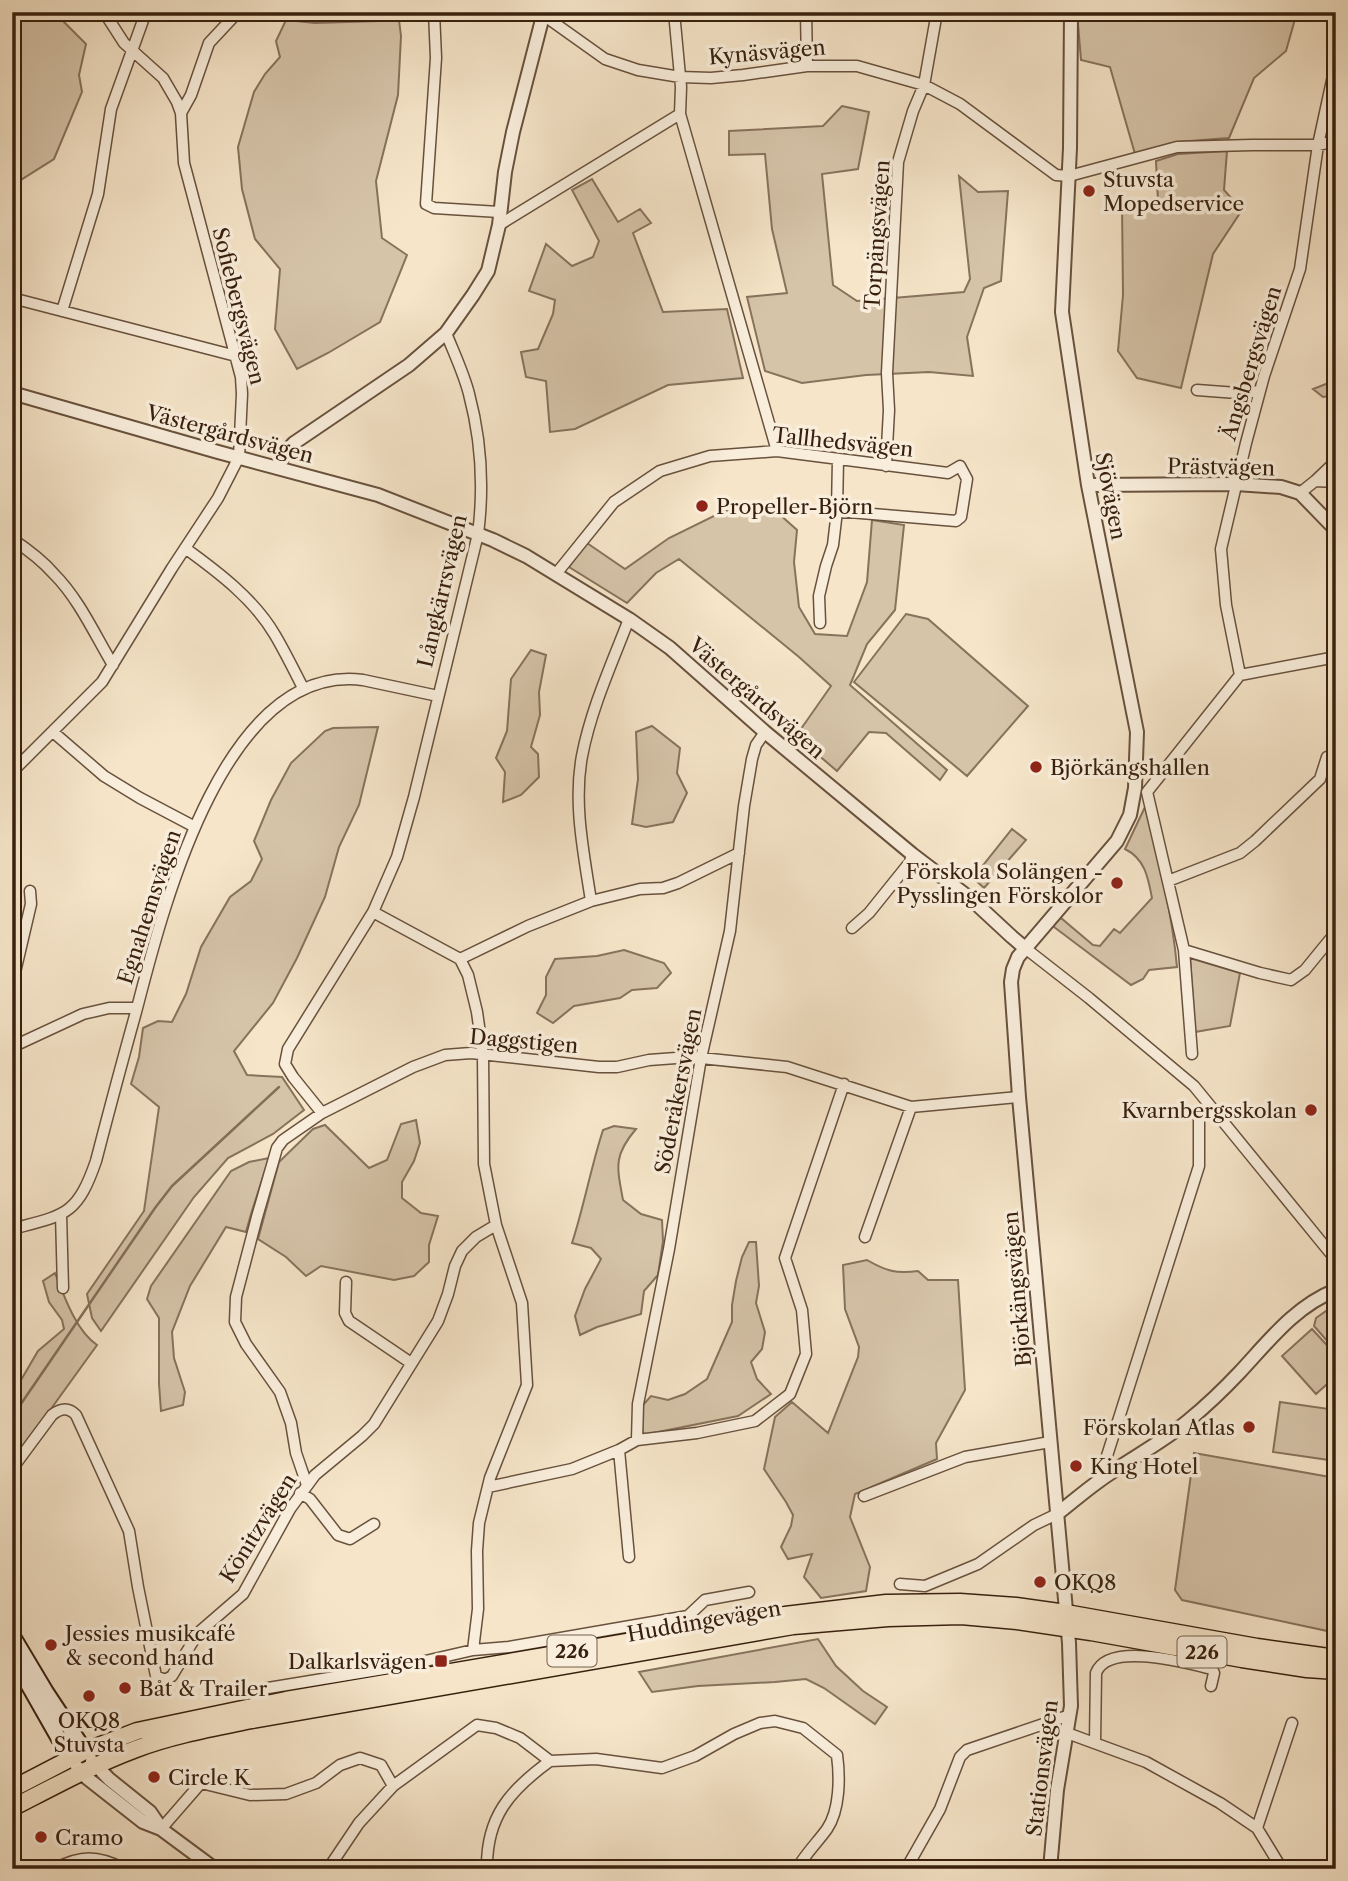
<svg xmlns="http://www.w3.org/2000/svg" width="1348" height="1881" viewBox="0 0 1348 1881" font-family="'Libre Caslon Text',serif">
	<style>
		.green { fill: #d6c4a9; stroke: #87725c; stroke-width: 2 }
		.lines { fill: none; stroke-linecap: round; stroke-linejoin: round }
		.stream { stroke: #836e58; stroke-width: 2.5 }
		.minor-casing { stroke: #68513d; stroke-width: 13 }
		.tertiary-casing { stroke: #68513d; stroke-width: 16 }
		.secondary-casing { stroke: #38200e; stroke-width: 18 }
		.primary-casing { stroke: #38200e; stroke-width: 19 }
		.minor { stroke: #f9eedc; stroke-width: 10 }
		.tertiary { stroke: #f9eedc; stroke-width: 12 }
		.secondary { stroke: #f9eedc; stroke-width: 14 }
		.primary { stroke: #f6e5c9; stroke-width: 16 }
		.poi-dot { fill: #8f2418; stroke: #f9eedc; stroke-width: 2.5 }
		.labels { text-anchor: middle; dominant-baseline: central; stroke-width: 7; stroke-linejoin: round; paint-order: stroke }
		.shield { fill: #f9eedc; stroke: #725e4c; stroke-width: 2 }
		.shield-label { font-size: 19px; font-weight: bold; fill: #38200e }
		.street-label { font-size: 21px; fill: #38200e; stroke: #f9eedc }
		.poi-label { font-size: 21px; fill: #38200e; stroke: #f9eedc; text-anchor: start }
	</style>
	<rect width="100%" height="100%" fill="#f6e5c9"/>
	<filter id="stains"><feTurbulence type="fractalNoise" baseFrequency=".00286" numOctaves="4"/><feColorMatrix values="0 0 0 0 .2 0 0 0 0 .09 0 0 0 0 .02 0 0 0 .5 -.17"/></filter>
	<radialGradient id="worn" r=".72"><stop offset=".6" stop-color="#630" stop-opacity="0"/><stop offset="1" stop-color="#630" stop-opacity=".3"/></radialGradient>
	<path class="green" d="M12,12H29L37,20L63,21L86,44L79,75L82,92L54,159L19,181L12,178Z
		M379,12H398L401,36L398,95L376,181L382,238L407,255L380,322L328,353L297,369L275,329L280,269L255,239L242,189L238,147L254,92L265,74L280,57L276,41L286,20L315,23L379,21Z
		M1077,12L1103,14V12H1297L1286,51L1254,78L1229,138L1177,142L1135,154L1110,67L1081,60Z
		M842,106L869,112L858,169L822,174L833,285L857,301L964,292L970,279L959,176L978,192L1008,191L1001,281L984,288L967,337L973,376L929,372L866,375L802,383L765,371L747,297L787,293L772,229L765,154L729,155V131L823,126Z
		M1227,151L1224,190L1242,210L1213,254L1181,388L1137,378L1118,351L1123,295L1122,205L1158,201L1156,161L1178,154Z
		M592,179L618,222L640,209L651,223L633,233L663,312L727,309L743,378L668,385L575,429L550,432L546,381L526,377L521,352L538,349L553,314L555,300L529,291L546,244L572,266L593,257L599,241L572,190Z
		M1336,380V395L1323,397L1313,389Z
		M724,511L778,513L797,530L794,562L799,607L815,634L847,636L867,582L872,520L904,525L895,610L867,644L850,685L947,770L940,780L886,733L869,732L837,771L796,736L831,686L799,657L679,559L656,573L627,603L569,567L587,543L625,569L669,538Z
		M906,614L928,619L1028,706L967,776L854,682Z
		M531,650L546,655L539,692L540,715L531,747L538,754L539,777L521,795L503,802L505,772L496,758L507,731L511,679Z
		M652,726L680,748L677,773L687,793L673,822L646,827L632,824L638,779L636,732Z
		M378,727L359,805L339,847L325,897L297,958L273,1003L234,1051L247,1075L282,1077L304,1110L273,1134L228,1158L194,1197L101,1331L92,1318L87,1294L144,1211L159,1107L131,1084L139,1057L143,1028L158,1021L172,1022L186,994L201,947L230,897L251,881L262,859L254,841L271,800L291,763L325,731L333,728Z
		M1145,807C1159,860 1172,912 1177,967L1149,970L1143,979L1131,985L1050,924L1061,918L1093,945L1100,946L1114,929L1120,933L1152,898C1148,877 1145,859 1125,849Z
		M1012,829L1026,840L984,888L973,878Z
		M624,950L664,963L671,973L657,988L632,990L620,998L574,1006L553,1023L537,1013L546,995V977L555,959L597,956Z
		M1190,958L1240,973L1230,1026L1195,1032Z
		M416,1120L420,1143L414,1161L402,1182V1198L421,1213L438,1216L429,1245V1262L414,1276L394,1280L321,1266L306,1276L286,1257L258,1239L279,1162L313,1129L325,1125L369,1168L387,1160L401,1124Z
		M614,1126L636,1129C613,1156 617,1167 623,1200L641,1214L662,1220L663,1241L658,1275L644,1291L641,1314L597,1327L580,1335L575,1316L585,1289L601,1259L591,1248L572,1243C584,1206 591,1167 603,1130Z
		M269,1158L251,1214L246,1232L226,1227L190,1286L172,1332L174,1358L185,1392L183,1405L161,1411L159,1384V1318L147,1299L151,1286L231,1171L249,1162Z
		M749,1242H756L759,1286L756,1303L765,1332L762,1349L751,1362L757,1379L771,1394L738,1416L643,1435L642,1426L643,1405L651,1396L668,1400L685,1394L707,1379L732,1322V1305L736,1281L742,1257Z
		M867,1260C886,1271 896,1274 918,1271L928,1280H958L965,1390L936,1443L937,1459L855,1494L850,1517L870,1567L866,1591L821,1598L804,1577L812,1554L788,1559L781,1547L791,1526L793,1515L786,1502L764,1469L775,1417L792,1402L828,1433L858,1357L859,1347L845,1309L843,1265Z
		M55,1273C64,1296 76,1331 97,1345L12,1463V1393L14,1392L38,1351L64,1329L62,1320L49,1302L43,1281Z
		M1336,1309V1351L1314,1326L1316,1318L1326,1311Z
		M1312,1329L1336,1355V1376L1316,1394L1282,1356Z
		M1280,1402L1336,1410V1461L1273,1452Z
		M1194,1453L1336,1478V1618L1332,1632L1182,1600L1175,1590Z
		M818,1639L836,1666L863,1691L887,1707L875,1724L824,1688L806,1679L775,1682L698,1686L652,1692L639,1672Z"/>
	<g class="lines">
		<path class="stream" d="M12,1417L155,1208L172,1186L279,1087"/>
		<g class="minor-casing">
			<path id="minor" d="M434,12L436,58L426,204L434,208L499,212
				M539,12L605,59L638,70L680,77L711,78L743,75L807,66H857L924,85L960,104L1056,175L1069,176L1177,147L1252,145H1318L1336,141
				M674,12L681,87L680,114L777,451
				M806,12L807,66
				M181,113L191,95L209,43L238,12
				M499,225L680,114
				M12,298L236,356
				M62,311L98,194L111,109L146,12
				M1197,390L1237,393L1260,391
				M886,466L889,410L887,373L898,162L913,111L924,85L937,12
				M1315,481L1336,482
				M1300,493L1315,481L1336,461
				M12,539C27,549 42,560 54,574C79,599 95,635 113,665
				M185,548C218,572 254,599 275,635C285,652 294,670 303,688
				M556,574L614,502L660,471L710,456L777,451L948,473L960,466L967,479L961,517L956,521L837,511
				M820,623L819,596L826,566L833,545L837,511L838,459
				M1240,675L1226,605L1221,549L1246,443L1264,376L1300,269L1318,145L1336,62
				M53,732L104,776L140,798L195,827
				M12,772L102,682L172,568L218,498L239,457L242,394L241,377L184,163L181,113L177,102L163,78L124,43L104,12
				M1168,881L1240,853L1255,841L1320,779L1327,757
				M591,901C584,854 573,804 582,756C591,709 612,663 629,619
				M373,912L460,959L468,975L477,1012L483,1055L484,1164L496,1225L522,1303L527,1385L490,1478L479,1523L477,1551L478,1609L473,1650
				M852,928L869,913L910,862L912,854
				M1025,948L1089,998L1194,1086L1336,1260
				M1184,950L1260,973L1291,980L1305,970L1336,932
				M460,959L528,926L591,901L640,889L663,888L678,883L739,853
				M12,985L31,904L30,891
				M12,1047L83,1014L109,1008H137
				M1192,1054L1184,950L1147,792L1240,675L1336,657
				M322,1113L293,1077L285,1064L288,1049L373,912L397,857L414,797L478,534C484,487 481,439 469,394C464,374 454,353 446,333
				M61,1214L63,1288
				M12,1229C65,1215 77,1216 96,1161C109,1111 122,1062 136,1012C162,912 223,662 363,680L438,696
				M865,1237L911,1107
				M346,1282L345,1313L349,1321L411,1363
				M637,1440L697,1433L755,1421L790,1394L806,1354L802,1310L785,1258L844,1084
				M619,1450L629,1557
				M12,1469L52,1415C61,1408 68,1407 76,1415L129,1531L138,1587L156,1676L165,1680L172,1676L198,1633L243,1594L290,1509L315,1475L362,1436L374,1424L438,1321L448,1294L455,1266L462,1251L476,1237L496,1225
				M1099,1481L1199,1166V1118
				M307,1485L296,1453L291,1423L280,1392L246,1344L235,1322L236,1297L257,1217L277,1148L283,1140L322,1113L413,1067L445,1055L471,1053L599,1067H617L649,1060L676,1058H701L787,1067L911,1107L1019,1097
				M488,1487L572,1469L619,1450L637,1440L638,1404L669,1249L701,1058L730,931L744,806L752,759L756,745L765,732
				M300,1493L310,1499L338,1535L350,1539L374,1524
				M864,1496L965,1457L1050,1442
				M900,1584L925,1586L978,1564L1034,1525L1057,1514
				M262,1689L408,1665L473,1650L509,1647L688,1616L705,1600L749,1592
				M1067,1733L1146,1762L1220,1803L1257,1828L1282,1869
				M1095,1743L1096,1673C1108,1641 1187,1663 1212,1669L1214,1673L1211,1686
				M1257,1828L1292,1723
				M161,1829L201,1783L250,1795L286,1794L316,1783L340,1765L360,1758L381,1765L393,1786
				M54,1869C81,1855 97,1855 125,1869
				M328,1869L359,1823L393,1786L477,1725L496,1728L520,1738L550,1761L596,1759L662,1768L695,1756L734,1734L760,1723L775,1721L803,1728L837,1755C840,1777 840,1810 827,1829C817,1843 805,1854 797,1869
				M487,1869C486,1817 510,1790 550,1761
				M906,1869L940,1809L960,1757L967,1750L1070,1715"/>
		</g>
		<g class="tertiary-casing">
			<path id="tertiary" d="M12,393L218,452L378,495L493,540L526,556L629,619L670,648L765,732L912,854L971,899L1012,937L1025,948
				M279,468L283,455L294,443L409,365L446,333L473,295L488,271L499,225L505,172L513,132L544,12
				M1088,485L1236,484L1281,487L1300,493L1336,530
				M1057,1514C1071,1503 1085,1491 1099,1481C1128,1460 1160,1444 1188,1421C1206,1406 1223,1390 1239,1373C1268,1342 1295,1306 1336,1290
				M92,1761L109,1779L150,1812L161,1828
				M77,1767L87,1778L143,1822L161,1829L215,1869
				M1050,1869L1057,1790L1071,1706L1069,1643L1019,1097L1011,982L1013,969L1018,957L1117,841L1130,815L1135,788L1137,732L1088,485L1062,312L1070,148L1071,12"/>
		</g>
		<g class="secondary-casing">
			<path id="secondary" d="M12,1635L46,1692L85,1751
				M12,1656L70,1758"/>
		</g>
		<g class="primary-casing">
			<path id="primary" d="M12,1789L85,1751L137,1731L286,1700L785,1615L886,1603L960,1602L1016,1606L1066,1613L1257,1647L1336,1658
				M12,1808C53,1787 93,1765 136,1749C173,1735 213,1728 252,1720L793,1626L888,1618L961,1616L1017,1621L1091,1632L1242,1659L1307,1669L1336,1671"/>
		</g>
		<use href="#minor" class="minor"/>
		<use href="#tertiary" class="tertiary"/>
		<use href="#secondary" class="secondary"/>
		<use href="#primary" class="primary"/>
	</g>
	<g class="poi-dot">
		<circle cx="1089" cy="191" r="7"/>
		<circle cx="702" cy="506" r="7"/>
		<circle cx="1036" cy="767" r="7"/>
		<circle cx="1117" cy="883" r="7"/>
		<circle cx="1311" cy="1110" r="7"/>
		<circle cx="1249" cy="1427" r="7"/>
		<circle cx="1076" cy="1466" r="7"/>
		<circle cx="1040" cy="1582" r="7"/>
		<circle cx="51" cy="1645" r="7"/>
		<rect x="434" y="1654" width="14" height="14" rx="3.5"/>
		<circle cx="125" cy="1688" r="7"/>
		<circle cx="89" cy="1696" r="7"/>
		<circle cx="154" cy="1777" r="7"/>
		<circle cx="41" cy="1837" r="7"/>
	</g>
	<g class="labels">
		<g class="shield">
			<rect x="547.5" y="1635.5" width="49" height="31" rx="5"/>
			<rect x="1177.5" y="1636.5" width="49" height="31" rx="5"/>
		</g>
		<g class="shield-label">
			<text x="572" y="1651">226</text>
			<text x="1202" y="1652">226</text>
		</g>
		<g class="street-label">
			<text transform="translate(767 52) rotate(-5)">Kynäsvägen</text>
			<text transform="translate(877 235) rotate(-86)">Torpängsvägen</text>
			<text transform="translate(239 306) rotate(76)">Sofiebergsvägen</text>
			<text transform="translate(1251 363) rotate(-73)">Ängsbergsvägen</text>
			<text transform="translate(230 434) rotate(15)">Västergårdsvägen</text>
			<text transform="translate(843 442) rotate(6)">Tallhedsvägen</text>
			<text transform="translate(1221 467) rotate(1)">Prästvägen</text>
			<text transform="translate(1111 496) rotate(79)">Sjövägen</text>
			<text transform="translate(442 591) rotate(-77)">Långkärrsvägen</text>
			<text transform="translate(757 698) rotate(41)">Västergårdsvägen</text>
			<text transform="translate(149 907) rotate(-72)">Egnahemsvägen</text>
			<text transform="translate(524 1041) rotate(5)">Daggstigen</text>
			<text transform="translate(678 1091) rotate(-79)">Söderåkersvägen</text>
			<text transform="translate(1017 1289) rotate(-95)">Björkängsvägen</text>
			<text transform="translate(258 1528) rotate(-58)">Könitzvägen</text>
			<text transform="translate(704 1621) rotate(-10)">Huddingevägen</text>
			<text transform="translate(1042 1768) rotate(-83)">Stationsvägen</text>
		</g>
		<g class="poi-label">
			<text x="1103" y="179">Stuvsta<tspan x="1103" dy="24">Mopedservice</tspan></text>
			<text x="716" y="506">Propeller-Björn</text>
			<text x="1050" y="767">Björkängshallen</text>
			<text x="1103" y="871" text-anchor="end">Förskola Solängen -<tspan x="1103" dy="24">Pysslingen Förskolor</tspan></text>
			<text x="1297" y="1110" text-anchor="end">Kvarnbergsskolan</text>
			<text x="1235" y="1427" text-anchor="end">Förskolan Atlas</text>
			<text x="1090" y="1466">King Hotel</text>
			<text x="1054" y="1582">OKQ8</text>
			<text x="65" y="1633">Jessies musikcafé<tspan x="65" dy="24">&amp; second hand</tspan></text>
			<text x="427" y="1661" text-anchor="end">Dalkarlsvägen</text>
			<text x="139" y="1688">Båt &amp; Trailer</text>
			<text x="89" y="1720" text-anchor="middle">OKQ8<tspan x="89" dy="24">Stuvsta</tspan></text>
			<text x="168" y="1777">Circle K</text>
			<text x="55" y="1837">Cramo</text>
		</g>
	</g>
	<rect width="1348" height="1881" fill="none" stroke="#f6e5c9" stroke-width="42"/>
	<rect x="14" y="14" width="1320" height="1853" fill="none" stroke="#38200e" stroke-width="3.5"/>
	<rect x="21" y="21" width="1306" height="1839" fill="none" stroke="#38200e" stroke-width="2"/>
	<rect width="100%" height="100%" filter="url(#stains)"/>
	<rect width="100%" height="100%" fill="url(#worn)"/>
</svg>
